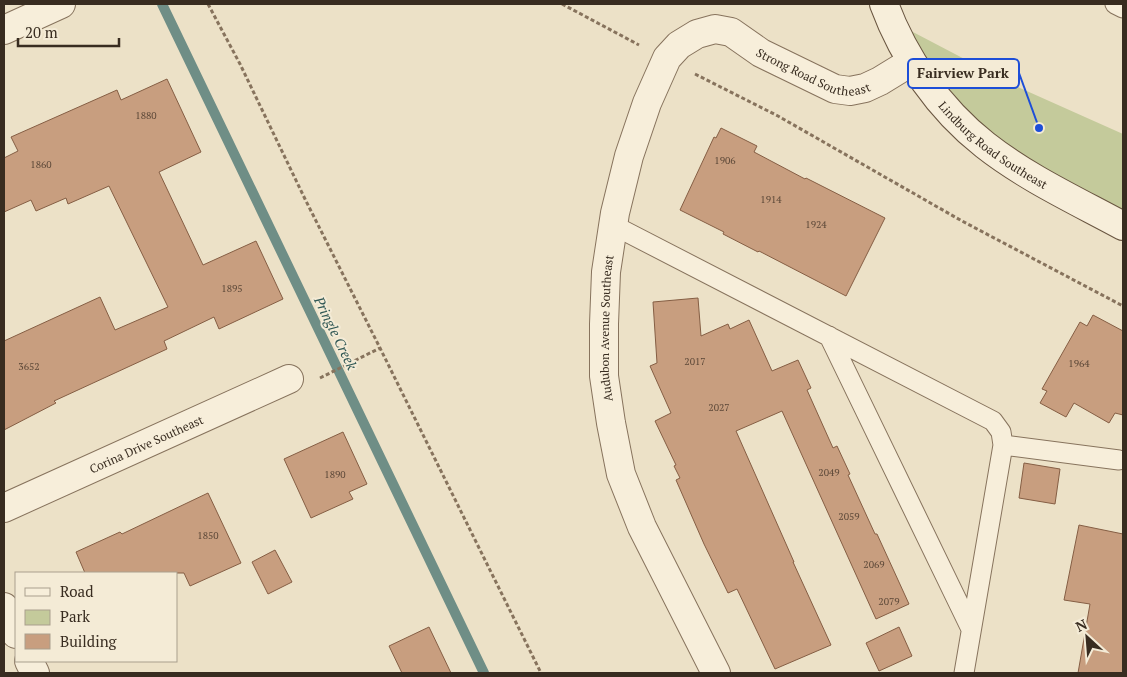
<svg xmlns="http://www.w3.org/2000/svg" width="1127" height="677" viewBox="0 0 1127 677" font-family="'PT Serif',serif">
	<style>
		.green { fill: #c4ca9b }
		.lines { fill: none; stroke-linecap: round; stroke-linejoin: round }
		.stream { stroke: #6f8e86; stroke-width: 10 }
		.building { fill: #c89e7f; stroke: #855e44 }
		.lane-casing { stroke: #87735d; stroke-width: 21 }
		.street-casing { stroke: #87735d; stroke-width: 30 }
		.secondary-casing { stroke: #695540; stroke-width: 30 }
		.path { stroke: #87735d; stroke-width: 3; stroke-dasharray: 4 2.5; stroke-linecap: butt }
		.lane { stroke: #f7eeda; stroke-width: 19 }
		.street { stroke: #f7eeda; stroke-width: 28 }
		.secondary { stroke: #f7eeda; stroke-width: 28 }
		.labels { text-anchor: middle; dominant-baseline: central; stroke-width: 4; stroke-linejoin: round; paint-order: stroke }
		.number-label { font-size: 10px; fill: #5c4838 }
		.street-label { font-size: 12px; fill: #382c20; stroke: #f4ebd6 }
		.water-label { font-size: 14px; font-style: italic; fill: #305754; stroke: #f4ebd6 }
		.leader { fill: none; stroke: #1d4ed8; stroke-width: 2 }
		.callout-dot { fill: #1d4ed8; stroke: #f4ebd6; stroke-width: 2 }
		.callout { fill: #f4ebd6; stroke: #1d4ed8; stroke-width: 2 }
		.callout-label { font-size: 14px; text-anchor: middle; font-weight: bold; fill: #382c20 }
	</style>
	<rect width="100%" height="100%" fill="#ece1c7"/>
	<path class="green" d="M890,20L1020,88L1123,134V226L1008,161Z"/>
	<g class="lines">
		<path class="stream" d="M162,4L484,673"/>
	</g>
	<path class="building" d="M167,79L201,152L159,172L203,265L256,241L283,299L219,329L214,317L164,341L167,349L54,401L56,403L4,430V341L100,297L115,330L168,307L109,186L68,204L66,198L36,211L31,200L4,212V158L18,151L11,137L117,90L121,100Z
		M721,128L757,146L754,152L805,179L806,178L885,218L846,296L759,251L758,252L723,234L724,232L680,210L714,137L716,138Z
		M698,298L701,336L728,324L730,329L749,320L772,371L798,360L811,388L807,390L833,448L837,446L850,474L848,475L875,534H877L909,604L876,619L782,411L736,431L794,562H793L831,645L775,669L737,589L728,593L704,544L676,480L680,478L674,466L676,465L655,421L671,413L650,366L657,363L653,302Z
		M1093,315L1123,331V415L1115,413L1109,423L1074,403L1066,417L1040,403L1047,391L1042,389L1080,322L1087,326Z
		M343,432L367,484L349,492L353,499L311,518L284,459Z
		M1024,463L1060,469L1055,504L1019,498Z
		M208,493L241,563L190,586L184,573H85L76,552L120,532L122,534Z
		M1079,525L1123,534V673H1078L1090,604L1064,600Z
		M275,550L292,582L268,594L252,562Z
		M429,627L451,673H402L389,646Z
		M899,627L912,656L879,671L866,643Z"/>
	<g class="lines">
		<g class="lane-casing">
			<path id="lane" d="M1115,4L1123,8
				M613,225L993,421L1001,432L1003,445L964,673
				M829,336L971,629
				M1003,445L1119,460"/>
		</g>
		<g class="street-casing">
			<g id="street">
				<path d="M4,30L61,4"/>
				<path id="s1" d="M4,508L289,379"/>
				<path d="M4,607L16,634"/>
				<path d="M29,661L35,673"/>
				<path id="s2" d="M716,673L642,527L621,474L611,423L604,376V324L606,272L615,213L629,156L647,103L667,58L679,45L697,34L715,29L731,32L761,53L835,89L850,91L865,88L880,81L911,62"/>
			</g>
		</g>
		<g class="secondary-casing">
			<g id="secondary">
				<path id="s3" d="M884,4C904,58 939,109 985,145C1027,178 1077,201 1123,226"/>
			</g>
		</g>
		<path class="path" d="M208,4L240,64L305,199L380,348L541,673
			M562,4L639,45
			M695,74L778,116L962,221L1123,306
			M320,378L380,348"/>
		<use href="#lane" class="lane"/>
		<use href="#street" class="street"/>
		<use href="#secondary" class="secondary"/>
	</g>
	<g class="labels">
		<g class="number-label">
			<text x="146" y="115">1880</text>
			<text x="725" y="160">1906</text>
			<text x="41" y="164">1860</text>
			<text x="771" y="199">1914</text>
			<text x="816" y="224">1924</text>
			<text x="232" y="288">1895</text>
			<text x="695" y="361">2017</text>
			<text x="1079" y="363">1964</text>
			<text x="29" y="366">3652</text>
			<text x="719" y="407">2027</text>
			<text x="829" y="472">2049</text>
			<text x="335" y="474">1890</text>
			<text x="849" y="516">2059</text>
			<text x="208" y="535">1850</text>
			<text x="874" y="564">2069</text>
			<text x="889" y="601">2079</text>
		</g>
		<g class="street-label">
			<text stroke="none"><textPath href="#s2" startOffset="815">Strong Road Southeast</textPath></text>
			<text stroke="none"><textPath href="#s3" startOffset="182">Lindburg Road Southeast</textPath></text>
			<text stroke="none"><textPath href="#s2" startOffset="368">Audubon Avenue Southeast</textPath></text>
			<text stroke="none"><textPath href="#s1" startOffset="156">Corina Drive Southeast</textPath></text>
		</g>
		<g class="water-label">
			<text transform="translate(336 333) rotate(64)">Pringle Creek</text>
		</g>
	</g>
	<path class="leader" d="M1039 128L1019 73"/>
	<circle class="callout-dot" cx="1039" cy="128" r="5"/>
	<rect class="callout" x="908" y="59" width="111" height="29" rx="5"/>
	<g class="callout-label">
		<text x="963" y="78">Fairview Park</text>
	</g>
	<rect width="1127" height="677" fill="none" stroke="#382c20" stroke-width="10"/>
	<rect x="15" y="572" width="162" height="90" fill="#f4ebd6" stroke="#a99f8d"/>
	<rect x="25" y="588" width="25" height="8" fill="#f7eeda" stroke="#a99f8d"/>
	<text x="60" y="597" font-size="15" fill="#382c20">Road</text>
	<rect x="25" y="610" width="25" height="15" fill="#c4ca9b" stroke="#a99f8d"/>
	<text x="60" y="622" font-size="15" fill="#382c20">Park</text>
	<rect x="25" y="634" width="25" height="15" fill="#c89e7f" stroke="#a99f8d"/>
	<text x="60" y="647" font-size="15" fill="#382c20">Building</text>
	<g transform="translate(1087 637) rotate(334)" stroke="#f4ebd6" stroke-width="4" paint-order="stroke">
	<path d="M0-4L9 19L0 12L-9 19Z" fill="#382c20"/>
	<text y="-8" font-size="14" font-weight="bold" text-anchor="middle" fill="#382c20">N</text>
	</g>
	<path d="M18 38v8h101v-8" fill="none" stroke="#382c20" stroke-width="2.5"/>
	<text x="25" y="38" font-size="15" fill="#382c20" stroke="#f4ebd6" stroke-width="4" paint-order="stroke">20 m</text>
</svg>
